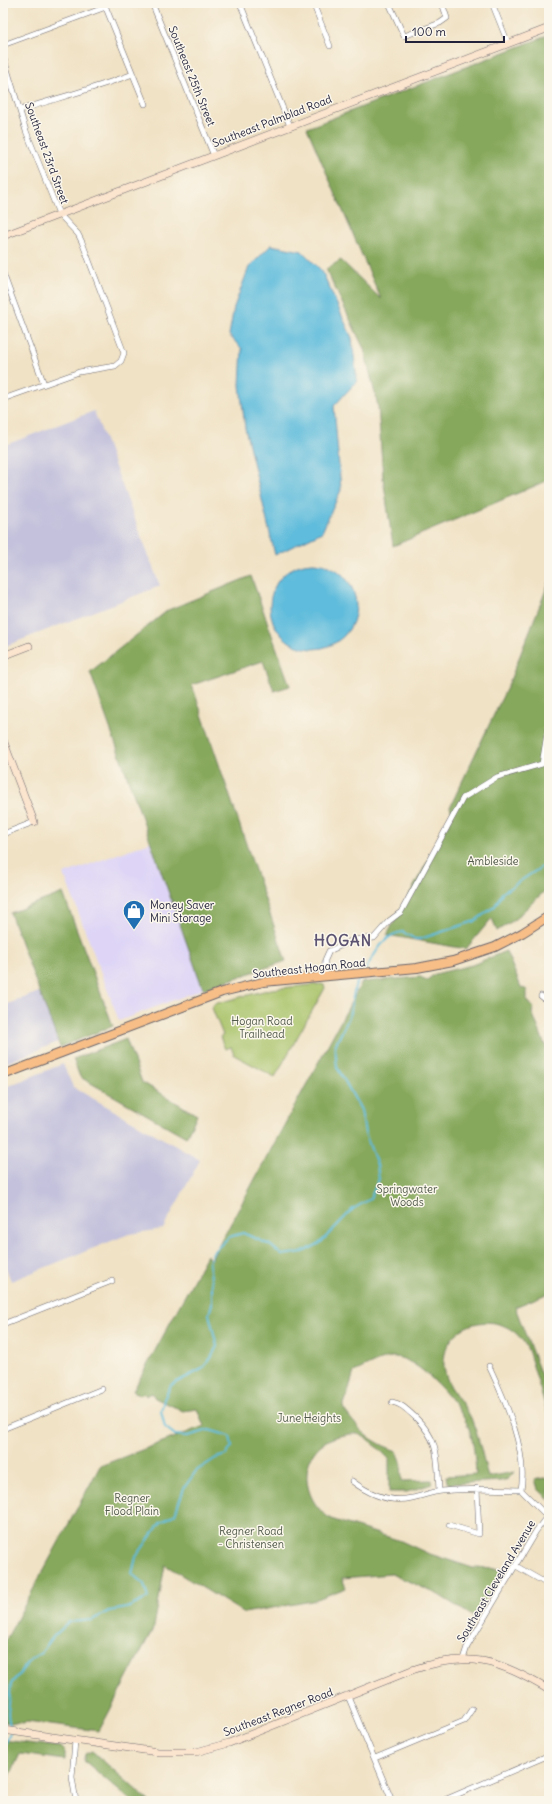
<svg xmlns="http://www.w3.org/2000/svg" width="552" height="1804" viewBox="0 0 552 1804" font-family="Delius,sans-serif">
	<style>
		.built { fill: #ded5f6 }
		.industrial { fill: #c3c1dc }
		.green { fill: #a8c268; stroke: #657252 }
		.forest { fill: #86a85c; stroke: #54654c }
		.water { fill: #5ebcdc; stroke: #406f8c }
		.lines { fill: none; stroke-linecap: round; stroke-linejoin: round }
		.stream { stroke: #5ebcdc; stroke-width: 2 }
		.street-casing { stroke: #6a656b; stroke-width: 6 }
		.secondary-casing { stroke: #6a656b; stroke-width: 8 }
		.primary-casing { stroke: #6a656b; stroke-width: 10 }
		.street { stroke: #fff; stroke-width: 5 }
		.secondary { stroke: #fce5cf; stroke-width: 7 }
		.primary { stroke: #f7be88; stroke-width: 8 }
		.labels { text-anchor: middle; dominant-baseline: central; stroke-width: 3; stroke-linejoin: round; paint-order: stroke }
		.street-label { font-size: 11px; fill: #22223b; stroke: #fbf7ec }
		.park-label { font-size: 11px; fill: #515a4b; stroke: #fbf7ec }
		.poi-label { font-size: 11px; fill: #22223b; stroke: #fbf7ec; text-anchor: start }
		.district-label { font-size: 15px; font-weight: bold; letter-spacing: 1px; fill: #5b5371; stroke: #fbf7ec }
	</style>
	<rect width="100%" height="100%" fill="#fbf7ec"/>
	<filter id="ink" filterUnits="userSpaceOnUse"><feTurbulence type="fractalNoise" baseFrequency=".025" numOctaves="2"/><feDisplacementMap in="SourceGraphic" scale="8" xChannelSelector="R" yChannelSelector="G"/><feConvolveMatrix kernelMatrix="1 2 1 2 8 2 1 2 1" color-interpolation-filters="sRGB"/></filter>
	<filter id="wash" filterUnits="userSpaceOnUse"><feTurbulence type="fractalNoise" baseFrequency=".012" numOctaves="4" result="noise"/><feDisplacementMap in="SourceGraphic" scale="16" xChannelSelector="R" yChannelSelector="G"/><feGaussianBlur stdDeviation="0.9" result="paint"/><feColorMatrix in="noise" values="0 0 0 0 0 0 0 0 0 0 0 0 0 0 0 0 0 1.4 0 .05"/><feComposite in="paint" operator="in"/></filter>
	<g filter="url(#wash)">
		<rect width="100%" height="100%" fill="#f0e2c5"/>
		<path class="built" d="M150,842L203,989L119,1021L64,874Z"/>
		<path class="industrial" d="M94,411L160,586L3,647V446Z
			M39,992L58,1042L3,1064V1006Z
			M63,1064L73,1087L200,1160L163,1229L129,1234L11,1281L3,1260V1088Z"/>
		<path class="green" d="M321,984L324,985L325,988L275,1077L234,1055L231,1047L225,1049L220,1037L223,1035L212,1008L214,1004L271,989Z"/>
		<path class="forest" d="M549,35V480L393,546L383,478L378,406L364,349L326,269L341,260L381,299L307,128Z
			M251,576L290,686L274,691L263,661L192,685L286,961L203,989L90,672L168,610Z
			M549,582V887L514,920L497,931L492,918L466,949L387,935L453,815L450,807L509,683Z
			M63,893L113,1026L60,1047L10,913Z
			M506,951L521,987L527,990V1000L534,1008L532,1012L549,1055V1293L515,1307L549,1396V1418L528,1350C508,1305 441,1318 444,1367C446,1387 463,1401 471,1418C479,1437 483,1458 488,1477L514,1472L508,1479L501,1481L450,1484L447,1482L446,1476L476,1474C475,1459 474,1443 469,1429C462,1407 417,1354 391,1357C379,1359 365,1367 354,1372L343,1408C359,1431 371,1442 397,1451L401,1461L402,1481L432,1480V1484L407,1492H389V1459C381,1451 371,1440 360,1435C356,1433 350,1434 345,1435C299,1441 295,1496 331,1519L401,1541L427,1553L473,1568L504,1569L474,1617L437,1594L392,1574L342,1578L346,1588L312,1601L244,1613L165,1565L154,1627L99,1731L26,1722L24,1724L3,1722V1645L100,1466L204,1426L197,1409L183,1411L155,1398L152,1393L146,1396L144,1393L140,1395L133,1391L207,1255L210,1261L212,1258L362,982L420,977L427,980L435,974L472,965Z
			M126,1039L142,1082L197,1115L186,1137L80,1077L73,1059Z
			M549,1477V1499L538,1489L535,1480Z
			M3,1740L60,1747L65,1752V1760L20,1754L3,1791Z
			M92,1751L149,1801H131L87,1763L83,1762L85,1754Z"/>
		<path class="water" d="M271,245L302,251L322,271L352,338L357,381L334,406L341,490L322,532L275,555L245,428L240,385L242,349L229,335L234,307L249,267Z
			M270 606a43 43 0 1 1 86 0a43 43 0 1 1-86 0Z"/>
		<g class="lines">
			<path class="stream" d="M365,970C374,956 384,933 403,932L415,939H420L475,921L495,906L502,893L549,862
				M10,1729L8,1714L11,1684L32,1658L41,1653L53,1637L69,1622L92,1620L109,1611L127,1608L148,1598L144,1584L132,1574L136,1557L160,1523L175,1514L184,1488L196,1471L216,1458L226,1455L232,1447L230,1436L209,1430L188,1436L175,1435L165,1427L161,1411L164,1399L171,1385L202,1369L211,1358L217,1346L209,1314L212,1304V1285L209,1263L213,1252L229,1237L243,1233L270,1245L282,1255L303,1252L320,1243L353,1209L370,1199L379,1179L377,1165L365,1133L361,1110L337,1067L335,1046L349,1017L355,986L362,975
				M3,1748L10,1733"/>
		</g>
	</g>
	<g filter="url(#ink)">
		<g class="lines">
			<g class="street-casing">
				<path id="street" d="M104,3L145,104
					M152,3L214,156
					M240,3L290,126
					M313,3L330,46
					M389,3L404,36L440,23L447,18L442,3
					M492,3L508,43
					M3,45L106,7
					M3,56L26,131L59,214L78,234L82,242L124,353L121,361L115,366L79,372L3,399
					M20,110C58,98 96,88 133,74
					M3,273L44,384
					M3,834L34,822
					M324,977L325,960L329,951L353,940L374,938L389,921L401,912L463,798L497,777L542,764L549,722
					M541,996L549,1002
					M3,1324L112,1281
					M489,1366C505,1400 528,1451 521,1490
					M392,1402C402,1404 407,1410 415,1417C440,1441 437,1458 439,1491
					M3,1429L102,1389
					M352,1481C369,1494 390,1503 412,1498C422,1496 431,1492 442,1491C468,1488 494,1489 521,1490L547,1516
					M449,1525L479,1534L477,1488
					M516,1566L549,1585
					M463,1659L467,1647L536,1531L548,1515
					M348,1696L392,1801
					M75,1741L72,1777L76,1801
					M375,1758L464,1721L472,1709
					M442,1801L547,1756"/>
			</g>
			<g class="secondary-casing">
				<path id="secondary" d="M3,236L549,28
					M3,656L29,646
					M3,740L34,822
					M3,1730L158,1752H196L229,1743L412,1670C470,1650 498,1660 549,1690"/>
			</g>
			<g class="primary-casing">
				<path id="primary" d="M3,1075L222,992L263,982L417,968L453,961L495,947L522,933L549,916"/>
			</g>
			<use href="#street" class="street"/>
			<use href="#secondary" class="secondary"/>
			<use href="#primary" class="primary"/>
		</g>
	</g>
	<defs>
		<g id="shop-pin" transform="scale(1.15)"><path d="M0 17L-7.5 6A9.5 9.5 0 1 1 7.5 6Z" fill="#1f6fb2" stroke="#fbf7ec"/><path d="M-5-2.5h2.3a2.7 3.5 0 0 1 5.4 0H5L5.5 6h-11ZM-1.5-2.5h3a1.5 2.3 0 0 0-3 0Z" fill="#fff"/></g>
	</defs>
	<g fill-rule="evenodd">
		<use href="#shop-pin" x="134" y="911"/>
	</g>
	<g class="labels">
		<g class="street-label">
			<text transform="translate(192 76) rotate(68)">Southeast 25th Street</text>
			<text transform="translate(272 121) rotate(-21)">Southeast Palmblad Road</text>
			<text transform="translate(47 153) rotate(70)">Southeast 23rd Street</text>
			<text transform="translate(309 968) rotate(-6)">Southeast Hogan Road</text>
			<text transform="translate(496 1581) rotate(-59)">Southeast Cleveland Avenue</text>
			<text transform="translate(278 1712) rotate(-21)">Southeast Regner Road</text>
		</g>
		<g class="park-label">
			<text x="493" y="861">Ambleside</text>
			<text x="262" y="1021">Hogan Road<tspan x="262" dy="13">Trailhead</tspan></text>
			<text x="407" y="1189">Springwater<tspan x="407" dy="13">Woods</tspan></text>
			<text x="309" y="1418">June Heights</text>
			<text x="132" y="1498">Regner<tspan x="132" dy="13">Flood Plain</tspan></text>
			<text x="251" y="1531">Regner Road<tspan x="251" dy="13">- Christensen</tspan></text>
		</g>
		<g class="poi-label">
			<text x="150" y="905">Money Saver<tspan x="150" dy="13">Mini Storage</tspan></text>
		</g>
		<g class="district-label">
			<text x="343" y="940">HOGAN</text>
		</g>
	</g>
	<rect width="552" height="1804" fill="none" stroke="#fbf7ec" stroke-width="16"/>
	<path d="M406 36v6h98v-6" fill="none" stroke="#22223b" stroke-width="2"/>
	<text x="412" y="36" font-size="12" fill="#22223b" stroke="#fbf7ec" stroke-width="3" paint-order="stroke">100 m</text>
</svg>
